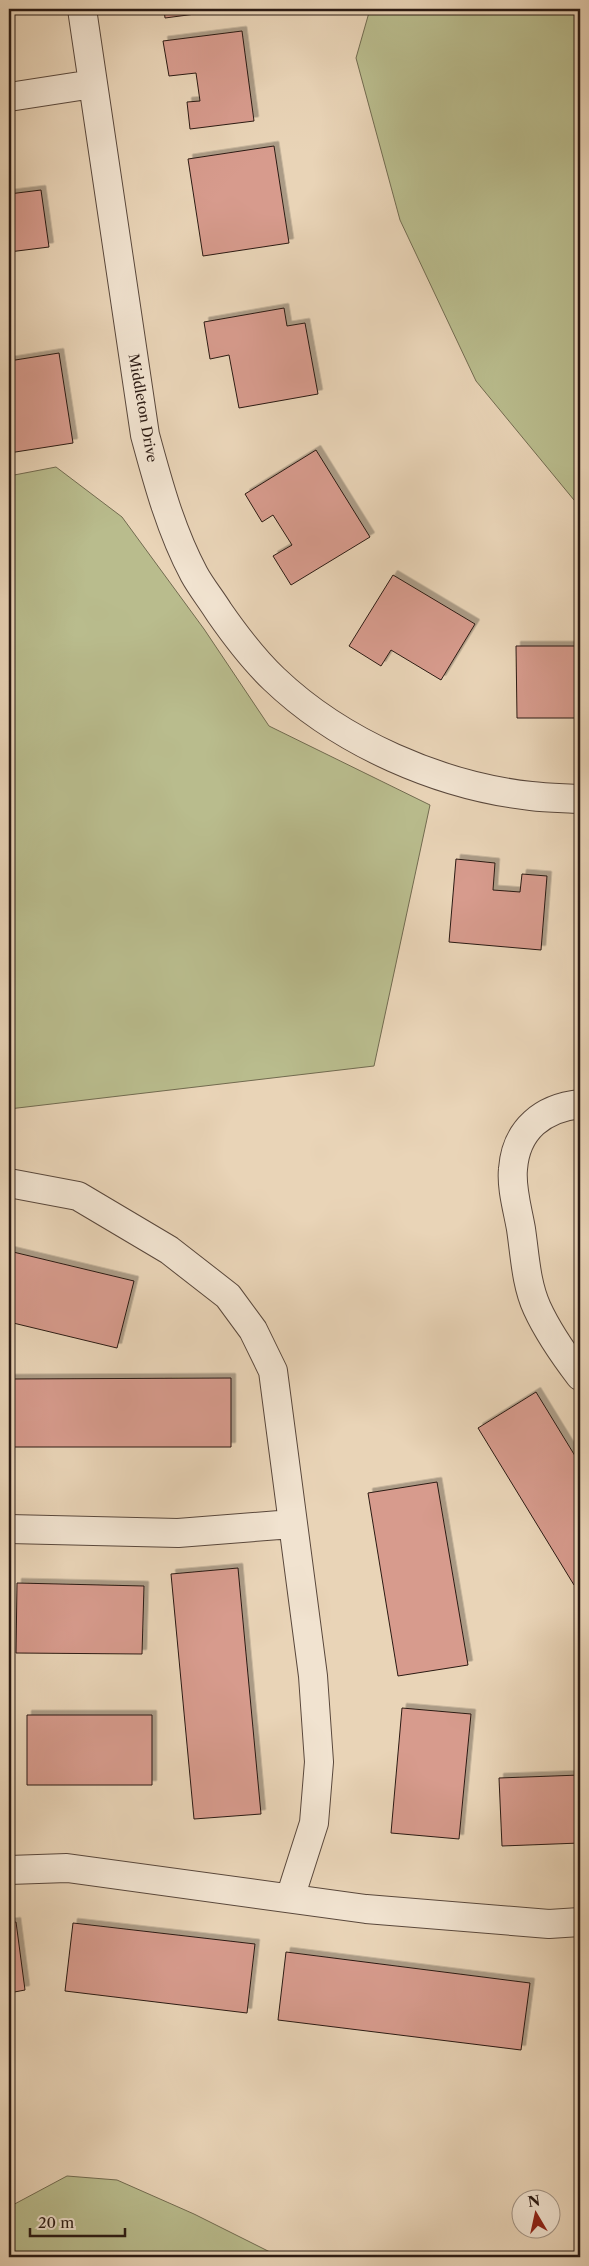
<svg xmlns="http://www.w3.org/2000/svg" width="589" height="2266" viewBox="0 0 589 2266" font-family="'Libre Caslon Text',serif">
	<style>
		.green { fill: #b9bc8d; stroke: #726b50 }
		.building { fill: #d79b8d; stroke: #2b1a13; filter: url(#shadow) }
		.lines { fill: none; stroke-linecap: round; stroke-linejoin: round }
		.minor-casing { stroke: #5a483c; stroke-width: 30 }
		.minor { stroke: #f1e3d0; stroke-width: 28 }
		.labels { text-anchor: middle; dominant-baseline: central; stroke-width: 5; stroke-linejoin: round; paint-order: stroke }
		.street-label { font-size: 14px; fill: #2b1a13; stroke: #f1e3d0 }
	</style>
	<defs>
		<filter id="shadow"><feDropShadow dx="4.5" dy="-4.5" stdDeviation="0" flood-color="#0004"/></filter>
	</defs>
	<rect width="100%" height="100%" fill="#e9d4b7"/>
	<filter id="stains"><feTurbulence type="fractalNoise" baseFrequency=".004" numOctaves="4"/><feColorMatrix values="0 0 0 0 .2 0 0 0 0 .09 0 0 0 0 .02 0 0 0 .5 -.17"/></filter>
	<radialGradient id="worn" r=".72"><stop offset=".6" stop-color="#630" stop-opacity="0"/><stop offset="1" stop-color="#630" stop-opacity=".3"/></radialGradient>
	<path class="green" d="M370,9H580V501L574,500L476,381L400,220L356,58Z
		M56,467L122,517L204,629L269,726L430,805L374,1066L9,1109V476Z
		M67,2176L117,2180L194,2214L280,2257H9V2207Z"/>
	<path class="building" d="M164,9H233L165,18Z
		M242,31L254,121L190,129L187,102L200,101L196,73L169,76L163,41Z
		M274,146L289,243L203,256L188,159Z
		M41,190L49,247L9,252V194Z
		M284,308L287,326L305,323L318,394L239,408L229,355L210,359L204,322Z
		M59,353L73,443L9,453V361Z
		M316,450L370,537L291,585L273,556L292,545L273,515L262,522L245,494Z
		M393,575L475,624L441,680L391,650L381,666L349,646Z
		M516,646H580V718H517Z
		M456,859L495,863L493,890L520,892L522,874L547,876L541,950L449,942Z
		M9,1251L134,1281L117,1348L9,1322Z
		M231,1378V1447H9V1379Z
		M536,1392L580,1464V1581L574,1585L478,1428Z
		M437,1482L468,1665L398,1676L368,1493Z
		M238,1568L261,1814L194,1819L171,1574Z
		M17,1583L144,1586L142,1654L16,1653Z
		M402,1708L471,1714L459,1839L391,1833Z
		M27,1715H152V1785H27Z
		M580,1775V1843L502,1846L499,1778Z
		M16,1922L25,1990L9,1993V1923Z
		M73,1923L255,1944L247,2013L65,1991Z
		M286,1952L530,1983L521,2050L278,2020Z"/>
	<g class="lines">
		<g class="minor-casing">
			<path id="minor" d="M82,9L145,435C158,483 171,531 194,574C201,587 211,599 219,612C235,635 253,659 274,679C341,743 440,786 531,796C547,798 564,798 580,799
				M9,97L93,84
				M580,1104C543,1108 516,1129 513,1169C511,1188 518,1211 521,1229C525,1256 526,1284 537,1308C548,1332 564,1355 580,1376
				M9,1183L78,1196L169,1250L228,1296L253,1330L273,1371L313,1676L319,1762L314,1823L290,1898
				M9,1529L178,1533L292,1524
				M9,1870L67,1868L366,1909L549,1924L580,1922"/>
		</g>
		<use href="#minor" class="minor"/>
	</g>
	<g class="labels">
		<g class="street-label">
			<text transform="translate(143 408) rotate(80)">Middleton Drive</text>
		</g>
	</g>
	<rect width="589" height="2266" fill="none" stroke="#e9d4b7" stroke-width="30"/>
	<rect x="10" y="10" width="569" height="2246" fill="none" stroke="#2b1a13" stroke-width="2.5"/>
	<rect x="15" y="15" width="559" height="2236" fill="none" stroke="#2b1a13"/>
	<g transform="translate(536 2214) rotate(351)"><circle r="24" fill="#f1e3d0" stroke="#a29384"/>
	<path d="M0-4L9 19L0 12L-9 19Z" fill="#8f2418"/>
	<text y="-8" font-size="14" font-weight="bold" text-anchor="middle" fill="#2b1a13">N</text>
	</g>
	<path d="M30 2228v8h95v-8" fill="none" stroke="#2b1a13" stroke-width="2.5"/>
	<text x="38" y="2228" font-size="15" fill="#2b1a13" stroke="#f1e3d0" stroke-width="4" paint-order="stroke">20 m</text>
	<rect width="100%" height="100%" filter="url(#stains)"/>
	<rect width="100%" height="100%" fill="url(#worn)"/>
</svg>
